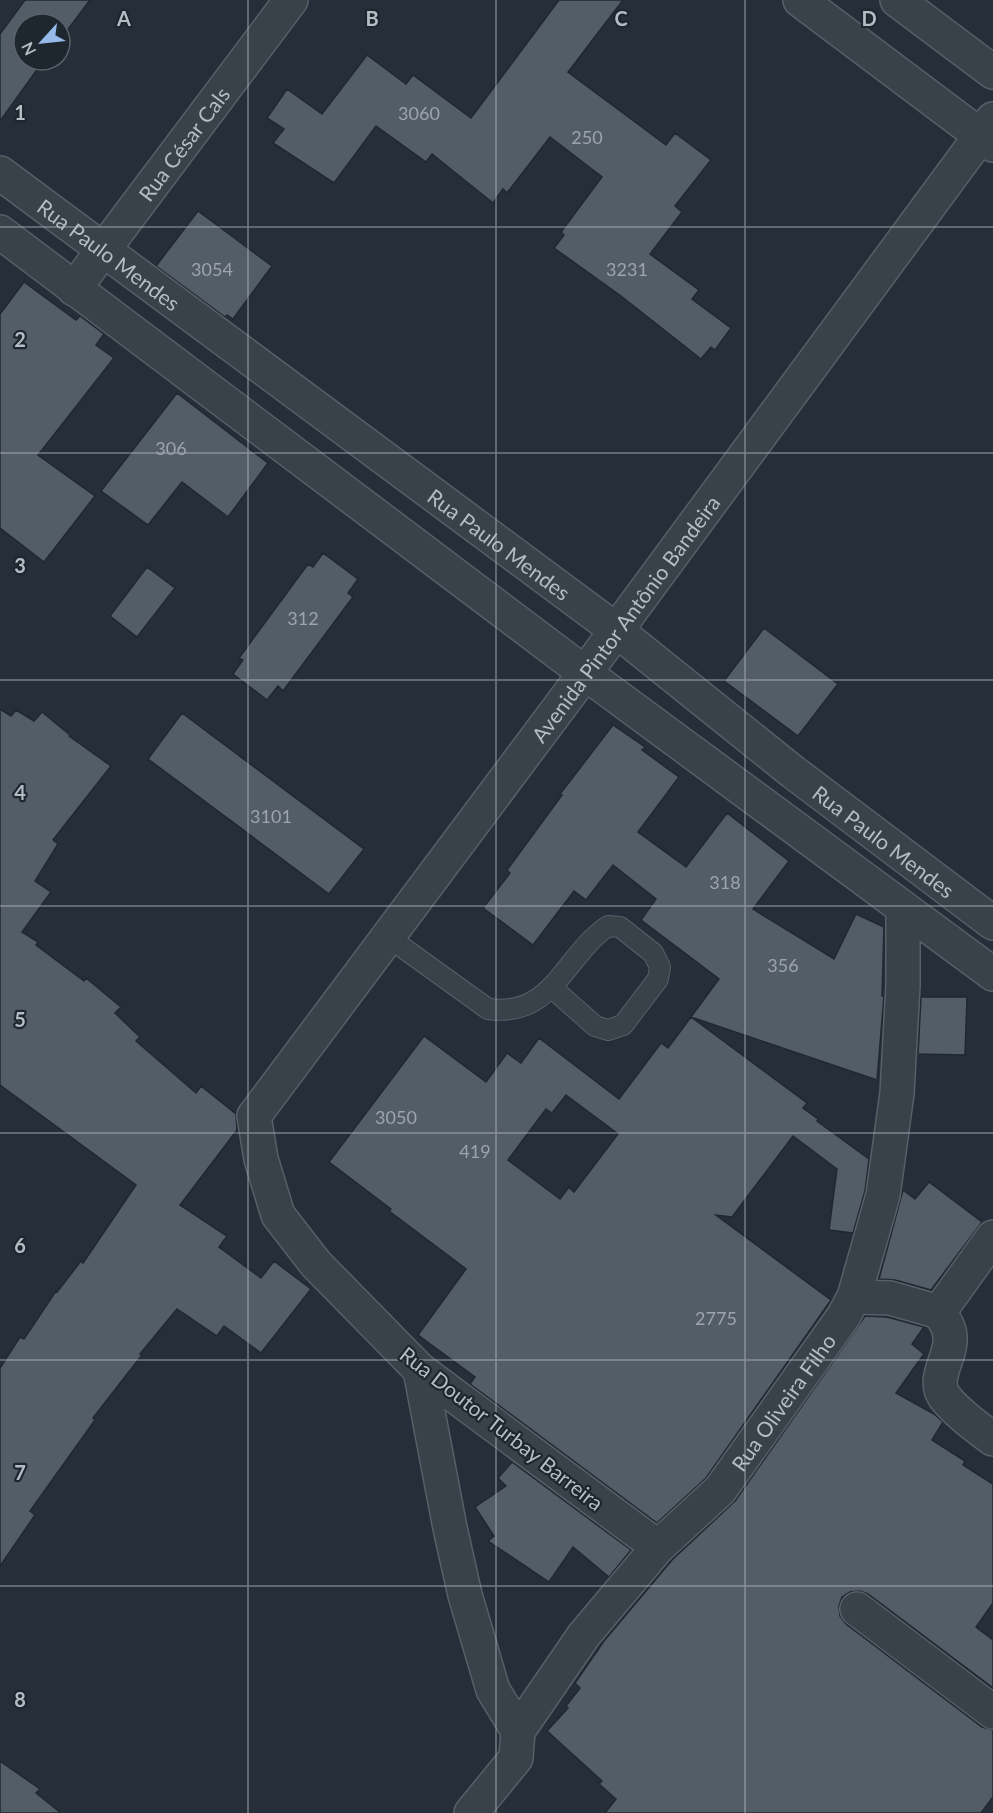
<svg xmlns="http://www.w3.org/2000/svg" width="993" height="1813" viewBox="0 0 993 1813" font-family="Lato,sans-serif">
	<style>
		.building { fill: #535d68; stroke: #202830; stroke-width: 1.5; fill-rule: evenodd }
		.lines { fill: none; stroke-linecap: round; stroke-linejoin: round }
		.service-casing { stroke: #575f67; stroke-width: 22 }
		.minor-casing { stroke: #575f67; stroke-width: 36 }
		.service { stroke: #394149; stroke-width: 20 }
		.minor { stroke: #394149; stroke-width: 33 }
		.grid { fill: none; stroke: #b5bcc5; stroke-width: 1.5; stroke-opacity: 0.55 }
		.labels { text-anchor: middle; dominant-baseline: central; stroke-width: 4.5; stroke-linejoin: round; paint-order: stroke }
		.number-label { font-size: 18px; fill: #9ca4ae }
		.street-label { font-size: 21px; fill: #b5bcc5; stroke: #1e262e }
		.grid-label { font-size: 20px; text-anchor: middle; font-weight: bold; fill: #b5bcc5; stroke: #1e262e; stroke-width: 4.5; stroke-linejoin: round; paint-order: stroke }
	</style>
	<rect width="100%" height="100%" fill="#262f39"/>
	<path class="building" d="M25,0H90L60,40V24H24V60H44L0,121V34Z
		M559,0H623L568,72L666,145L675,133L711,160L675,206L682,212L650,254L699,290L692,299L731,328L715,350L711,347L701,359L621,296L554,248L564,235L561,232L602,177L550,137L507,193L503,189L493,203L432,154L426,162L376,126L334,183L273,143L284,129L267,118L287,89L322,114L367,55L406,84L413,75L471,118Z
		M198,211L272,266L233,319L227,315L225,317L156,266Z
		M24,282L76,320L80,316L104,334L96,345L114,358L38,455L95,496L44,562L0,528V314Z
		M177,393L268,463L228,517L182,482L148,525L101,491Z
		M323,553L358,579L348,593L353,597L283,691L278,686L267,700L233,674L243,660L239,658L308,564L313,567Z
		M147,567L175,588L137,637L110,616Z
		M764,628L838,684L798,736L724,681Z
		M0,709L11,716L16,710L34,721L42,712L70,735L69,736L111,766L53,840L58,844L35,881L51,892L22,932L38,942L36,945L84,981L86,978L121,1007L115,1013L140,1037L136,1041L196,1093L201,1086L236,1114L237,1130L180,1205L227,1236L219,1247L261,1278L274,1261L311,1289L261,1353L224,1326L217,1336L177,1309L140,1354L142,1355L93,1418L95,1420L30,1511L35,1515L0,1566V1368L20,1337L24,1339L56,1291L57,1292L81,1261L83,1263L136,1185L0,1085Z
		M182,713L364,849L329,894L148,759Z
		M613,725L645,747L642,750L679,777L638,832L686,867L727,813L789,861L753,909L834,959L856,914L884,927L882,996H884L877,1080L691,1017L719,979L641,920L656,899L613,865L586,900L574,891L533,945L483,908L510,873L507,870L562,795L560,794Z
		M921,997H967L965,1055L918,1054Z
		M691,1017L807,1103L803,1108L818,1119L817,1121L869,1159L865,1191L853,1233L829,1230L837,1169L793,1136L732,1217L716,1215L831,1300L706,1478L657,1523L470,1384L475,1377L418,1335L466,1269L389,1211L391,1209L329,1162L424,1036L486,1082L507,1053L521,1063L539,1038L619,1099L661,1043L668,1048ZM566,1095L618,1134L574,1192L569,1187L560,1199L508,1160L546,1109L552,1113Z
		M929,1182L982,1222L931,1290L895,1280L879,1279L903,1190L915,1199Z
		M865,1316L887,1317L924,1327L912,1344L924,1354L896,1393L934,1414L943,1422L932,1440L965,1461L963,1465L993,1484V1603L976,1627L993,1640V1688L868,1594L860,1591L850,1592L842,1597L839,1606L840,1616L846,1624L982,1727L993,1730V1797L981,1813H605L616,1799L599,1784L602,1781L547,1731L568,1708L566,1706L580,1688L575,1683L604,1641L672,1560L735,1501Z
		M512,1462L631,1550L609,1577L573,1547L549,1582L488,1541L494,1536L475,1507L506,1486L498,1478Z
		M0,1761L40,1789L36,1793L61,1813H0Z"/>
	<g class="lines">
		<g class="service-casing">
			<path id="service" d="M388,937L488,1009C553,1018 564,956 608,926L620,927L653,953L660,967L658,979L623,1025L608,1030L595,1026L552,988"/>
		</g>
		<g class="minor-casing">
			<g id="minor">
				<path d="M800,0L993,145"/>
				<path d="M897,0L993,72"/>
				<path id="s1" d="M0,173L616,630L793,772L993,923"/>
				<path d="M0,232L585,673L993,974"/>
				<path id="s2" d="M74,289L291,0"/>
				<path d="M854,1297L890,1298L939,1312C946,1322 951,1330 950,1342C949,1360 933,1379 944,1396C954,1410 979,1429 993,1439"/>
				<path d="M939,1312L993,1237"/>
				<path d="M420,1370L450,1528L465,1595L493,1690L518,1731"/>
				<path id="s3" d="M658,1547L420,1370L316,1264L278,1215L261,1159L254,1116L585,673L993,119"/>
				<path d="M857,1609L993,1712"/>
				<path id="s4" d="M471,1813L516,1758L518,1731L584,1635L658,1547L720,1490L843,1317L854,1297L883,1195L897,1093L903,985V908"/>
			</g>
		</g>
		<use href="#service" class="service"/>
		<use href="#minor" class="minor"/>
	</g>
	<path class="grid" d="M248,0V1813M496,0V1813M745,0V1813M0,227H993M0,453H993M0,680H993M0,906H993M0,1133H993M0,1360H993M0,1586H993"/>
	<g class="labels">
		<g class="number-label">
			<text x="419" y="113">3060</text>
			<text x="587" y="137">250</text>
			<text x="212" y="269">3054</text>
			<text x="627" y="269">3231</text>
			<text x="171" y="448">306</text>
			<text x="303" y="618">312</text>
			<text x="271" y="816">3101</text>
			<text x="725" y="882">318</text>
			<text x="783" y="965">356</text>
			<text x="396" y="1117">3050</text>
			<text x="475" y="1151">419</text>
			<text x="716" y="1318">2775</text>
		</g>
		<g class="street-label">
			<text stroke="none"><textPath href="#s2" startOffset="182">Rua César Cals</textPath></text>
			<text stroke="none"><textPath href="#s1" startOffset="136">Rua Paulo Mendes</textPath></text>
			<text stroke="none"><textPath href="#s1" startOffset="622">Rua Paulo Mendes</textPath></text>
			<text stroke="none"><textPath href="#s3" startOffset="1230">Avenida Pintor Antônio Bandeira</textPath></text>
			<text stroke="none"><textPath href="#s1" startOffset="1108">Rua Paulo Mendes</textPath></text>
			<text stroke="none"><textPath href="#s4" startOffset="522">Rua Oliveira Filho</textPath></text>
			<text transform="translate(502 1428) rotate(38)">Rua Doutor Turbay Barreira</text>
		</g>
	</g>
	<g class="grid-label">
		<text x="124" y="26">A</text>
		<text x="372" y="26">B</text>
		<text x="621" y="26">C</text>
		<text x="869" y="26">D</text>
		<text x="20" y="120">1</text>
		<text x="20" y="347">2</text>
		<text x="20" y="573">3</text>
		<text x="20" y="800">4</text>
		<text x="20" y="1027">5</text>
		<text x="20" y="1253">6</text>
		<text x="20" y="1480">7</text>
		<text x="20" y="1707">8</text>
	</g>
	<g transform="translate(42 42) rotate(243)"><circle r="28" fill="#1e262e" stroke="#5a626a" stroke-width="1.5"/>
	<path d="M0-4.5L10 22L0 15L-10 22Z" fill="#95baea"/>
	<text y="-9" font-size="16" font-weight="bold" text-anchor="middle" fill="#b5bcc5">N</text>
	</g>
</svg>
